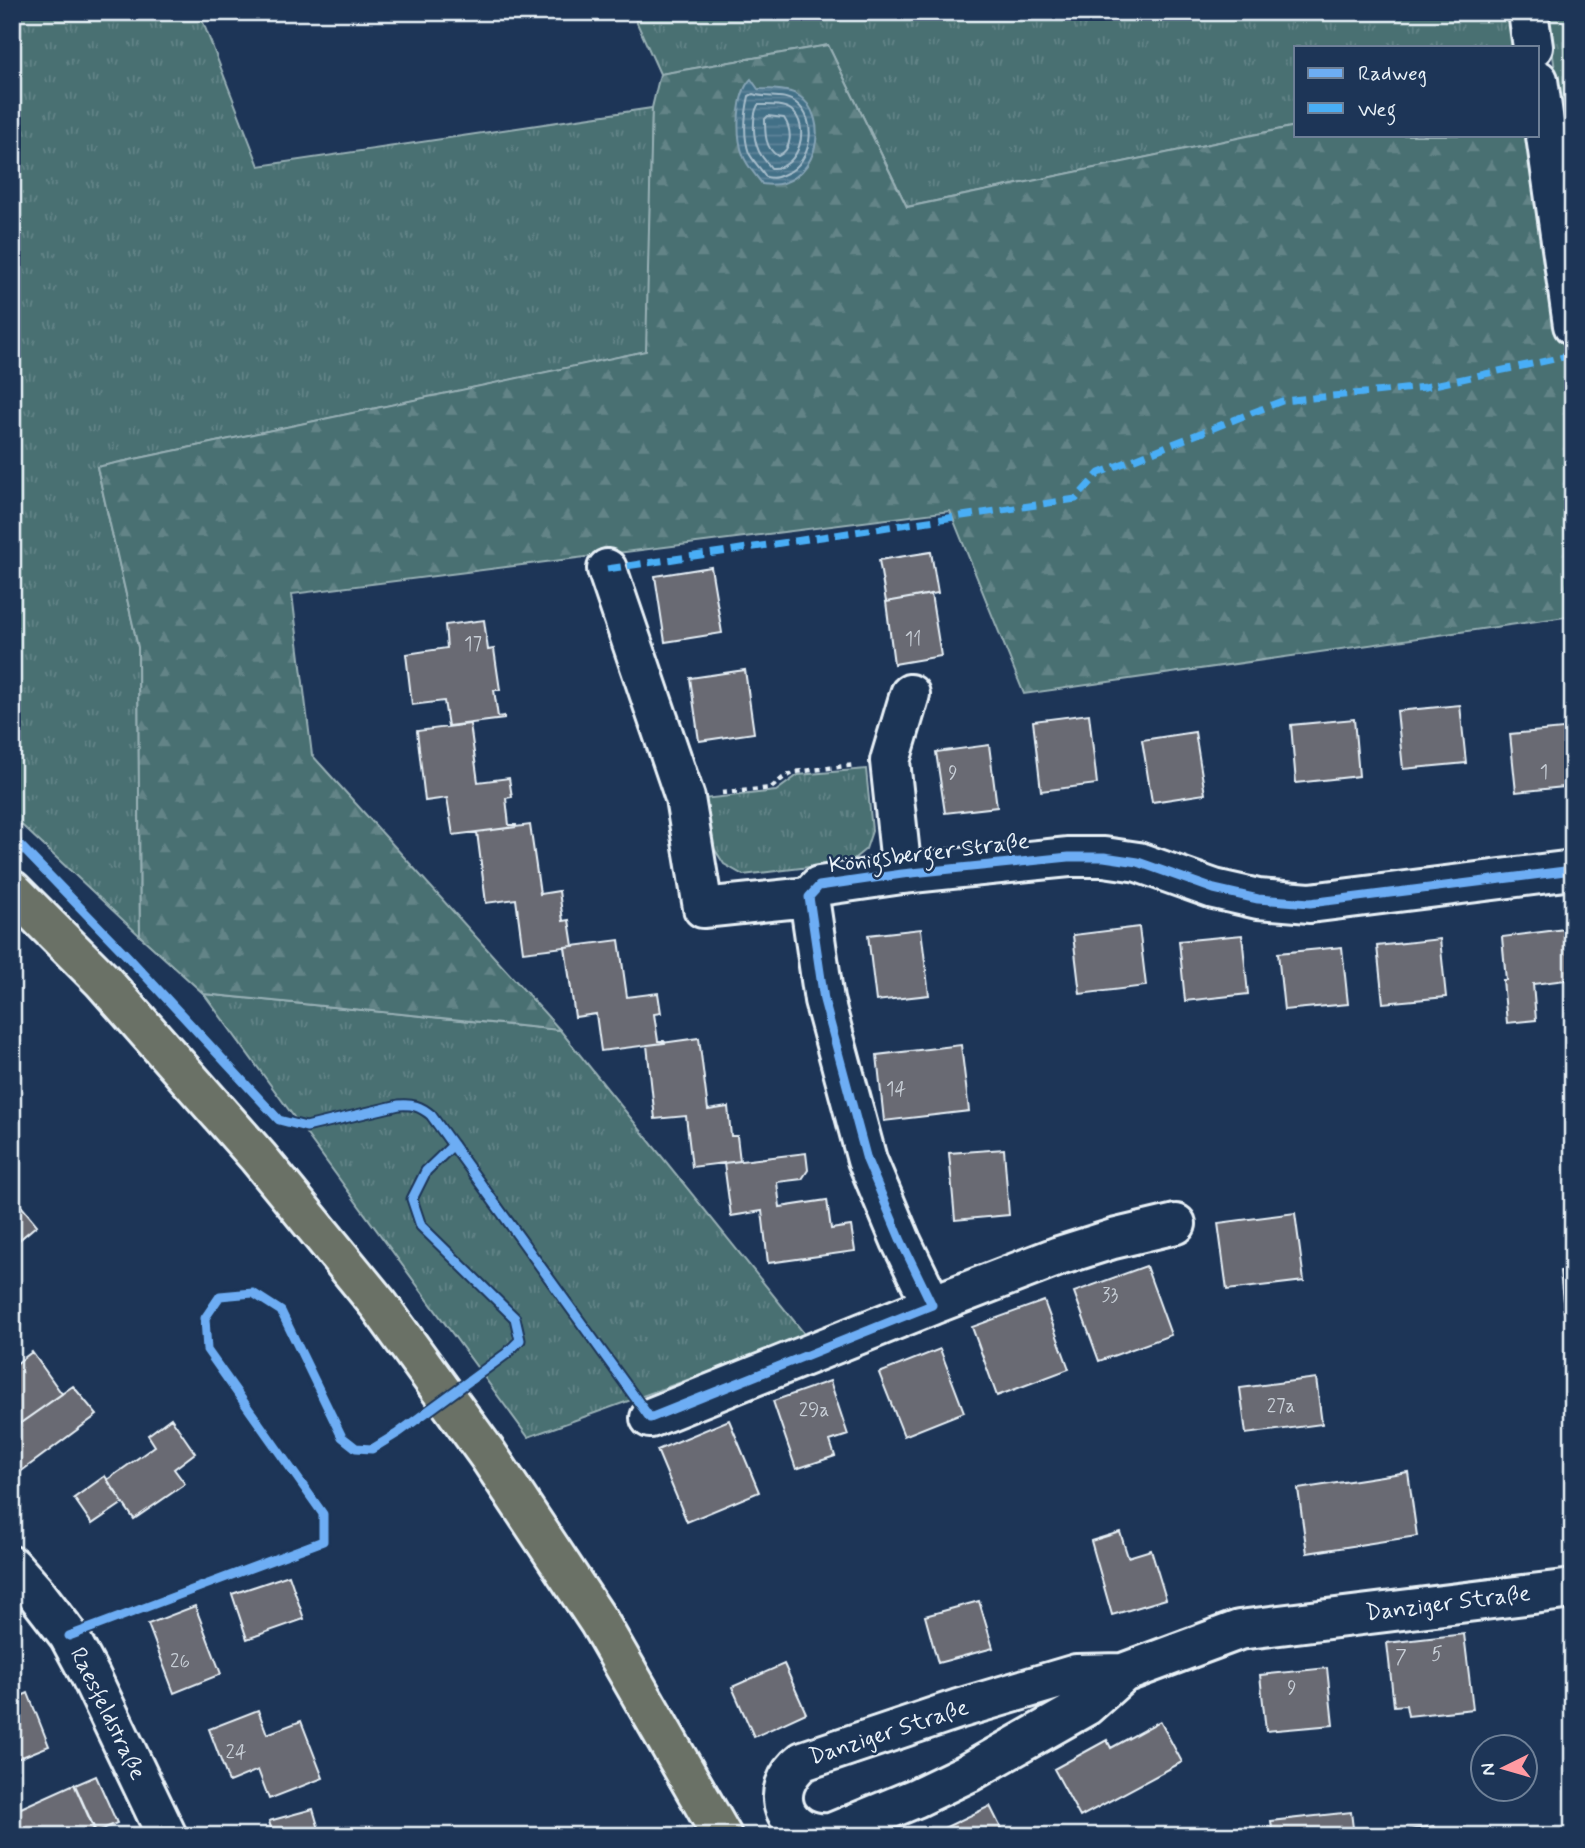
<svg xmlns="http://www.w3.org/2000/svg" width="1585" height="1848" viewBox="0 0 1585 1848" font-family="Mynerve,sans-serif">
	<style>
		.grass { fill: url(#grass-tufts); stroke: #98b0b5; stroke-width: 2 }
		.forest { fill: url(#forest-firs); stroke: #98b0b5; stroke-width: 2 }
		.water { fill: url(#water-rules); stroke: #85a3b4; stroke-width: 2 }
		.lines { fill: none; stroke-linecap: round; stroke-linejoin: round }
		.shore { stroke: #a6bdcb; stroke-width: 2 }
		.building { fill: #696a73; stroke: #e8f1f8; stroke-width: 2 }
		.minor-casing { stroke: #e8f1f8; stroke-width: 44 }
		.major-casing { stroke: #e8f1f8; stroke-width: 44 }
		.path { stroke: #e8f1f8; stroke-width: 4.5; stroke-dasharray: 5 5; stroke-linecap: butt }
		.minor { stroke: #1d3557; stroke-width: 38 }
		.major { stroke: #6a7166; stroke-width: 38 }
		.quiet { stroke: #49aef6; stroke-width: 7; stroke-dasharray: 14 7; stroke-linecap: butt }
		.cycleway-casing { stroke: #1d3557; stroke-width: 13 }
		.cycleway { stroke: #6dadf4; stroke-width: 9 }
		.labels { text-anchor: middle; dominant-baseline: central; stroke-width: 5; stroke-linejoin: round; paint-order: stroke }
		.number-label { font-size: 19px; fill: #c8cfd7 }
		.street-label { font-size: 23px; fill: #e8f1f8; stroke: #1d3557 }
	</style>
	<defs>
		<pattern id="grass-tufts" width="24" height="20" patternUnits="userSpaceOnUse" patternTransform="scale(1.75)"><rect width="24" height="20" fill="#496f72"/><path d="M3 7l-1-3M5 7V3M7 7l1-3M15 17l-1-3M17 17v-4M19 17l1-3" fill="none" stroke="#638487"/></pattern>
		<pattern id="forest-firs" width="22" height="20" patternUnits="userSpaceOnUse" patternTransform="scale(1.75)"><rect width="22" height="20" fill="#496f72"/><path d="M5 1l3.5 6h-7zM16 11l3.5 6h-7z" fill="#638487"/></pattern>
		<pattern id="water-rules" width="6" height="5" patternUnits="userSpaceOnUse" patternTransform="scale(1.75)"><rect width="6" height="5" fill="#436f87"/><path d="M0 2.5h6" fill="none" stroke="#5e8499"/></pattern>
	</defs>
	<rect width="100%" height="100%" fill="#1d3557"/>
	<filter id="ink" filterUnits="userSpaceOnUse"><feTurbulence type="fractalNoise" baseFrequency=".0143" numOctaves="2"/><feDisplacementMap in="SourceGraphic" scale="14" xChannelSelector="R" yChannelSelector="G"/><feConvolveMatrix kernelMatrix="1 2 1 2 8 2 1 2 1" color-interpolation-filters="sRGB"/></filter>
	<g filter="url(#ink)">
		<path class="grass" d="M12,12H199L259,166L652,108L647,351L97,467L138,647L140,936L12,816Z
			M632,12H1515L1522,47H1296V126L907,207L828,45L660,74Z
			M1547,12H1573V201Z
			M866,769L872,831L866,849L850,862L743,875L724,864L712,845L702,799L776,791L798,775Z
			M204,994L560,1030L807,1337L528,1437Z"/>
		<path class="forest" d="M828,45L907,207L1296,126V135H1535L1573,395V616L1024,694L950,511L292,594L312,755L560,1030L204,994L140,936L138,647L97,467L646,351L652,108L660,74Z"/>
		<path class="water" d="M751,79L758,89C770,89 786,89 796,94C835,116 816,193 762,184C756,175 746,165 743,155C736,136 736,94 751,79Z"/>
		<g class="lines">
			<path class="shore" d="M753,94C767,99 784,93 796,103C819,120 811,163 787,173C779,177 774,179 766,177C761,169 753,161 749,153C743,136 745,114 749,96Z
				M758,105C768,105 783,104 791,110C811,125 800,170 771,168C767,162 760,156 758,149C753,137 752,116 758,105Z
				M768,116L784,118C792,130 793,149 778,156C765,149 765,133 765,119Z"/>
		</g>
		<path class="building" d="M931,552L938,593L886,602L879,560Z
			M711,567L722,633L665,642L655,576Z
			M931,594L941,656L894,664L886,602Z
			M484,620L488,650L494,649L500,690H494L498,717L504,716V719L448,726L444,701L412,705L406,654L447,648L445,625Z
			M745,670L754,733L699,741L690,678Z
			M1460,705L1466,763L1403,769L1397,711Z
			M1089,714L1097,784L1041,791L1033,721Z
			M1354,719L1359,776L1296,783L1291,725Z
			M470,724L478,782L509,778L512,797L506,798L509,825H516V827L453,835L447,798L425,801L417,731Z
			M1573,728V786L1516,792L1510,734Z
			M1195,732L1205,794L1152,802L1142,740Z
			M989,745L997,807L945,813L936,752Z
			M530,825L540,894L559,891L563,921L569,920L573,946L523,952L516,899L486,903L477,832Z
			M1139,927L1146,986L1080,994L1073,935Z
			M1573,928V979L1533,984L1536,1020L1507,1023L1503,980H1506L1502,937Z
			M921,929L929,995L876,1001L868,935Z
			M1242,935L1248,994L1185,1001L1179,941Z
			M1440,939L1446,997L1383,1003L1377,946Z
			M619,940L627,997L658,993L661,1013L654,1014L658,1041H664L665,1043L601,1051L596,1014L575,1017L565,947Z
			M1342,947L1348,1004L1284,1010L1278,953Z
			M699,1038L708,1110L728,1107L731,1136H737L740,1161L692,1167L686,1116L655,1119L647,1045Z
			M961,1045L969,1111L884,1121L877,1055Z
			M1573,1148V1181L1568,1149Z
			M1004,1149L1009,1215L955,1220L949,1153Z
			M806,1153L808,1170L802,1179L777,1182L780,1207L827,1200L831,1229L851,1226L855,1251L768,1263L762,1211L731,1216L724,1163Z
			M12,1195L37,1225L12,1246Z
			M1295,1213L1304,1281L1227,1290L1218,1223Z
			M1146,1266L1171,1335L1099,1361L1074,1292Z
			M1573,1269V1311L1564,1312L1560,1271Z
			M1044,1301L1069,1369L997,1396L972,1327Z
			M940,1349L964,1412L904,1436L879,1373Z
			M32,1352L62,1394L12,1429V1367Z
			M1316,1378L1322,1424L1246,1434L1240,1388Z
			M830,1381L848,1435L830,1441L835,1456L796,1469L773,1401Z
			M73,1386L97,1415L12,1478V1429Z
			M171,1418L195,1453L174,1469L185,1484L134,1519L107,1480L155,1446L148,1435Z
			M729,1420L759,1492L687,1522L657,1450Z
			M1408,1472L1417,1536L1307,1553L1298,1489Z
			M105,1476L123,1503L92,1524L74,1498Z
			M1120,1532L1128,1557L1151,1550L1166,1599L1112,1615L1091,1541Z
			M289,1575L304,1619L247,1639L232,1594Z
			M979,1601L993,1648L938,1663L925,1616Z
			M195,1606L221,1674L174,1693L148,1624Z
			M1464,1634L1473,1709L1408,1716L1406,1705L1394,1706L1387,1643Z
			M784,1664L806,1713L754,1737L732,1687Z
			M1327,1668L1333,1725L1266,1731L1260,1675Z
			M28,1693L49,1746L12,1761V1700Z
			M258,1710L267,1734L301,1721L323,1778L269,1799L258,1770L229,1782L209,1729Z
			M1160,1721L1182,1762L1080,1817L1054,1769L1107,1740L1111,1748Z
			M96,1776L117,1823L96,1832L75,1785Z
			M74,1784L94,1829L79,1836H12V1812Z
			M990,1806L1005,1836H941L938,1831Z
			M313,1809L321,1836H273L269,1821Z
			M1351,1812L1354,1836H1273L1271,1821Z
			M1434,1826L1436,1836H1390V1833Z"/>
		<g class="lines">
			<g class="minor-casing">
				<path id="minor" d="M1528,12L1533,47
					M1538,80L1573,325
					M607,569L685,798L703,908L809,897
					M902,874L890,761L910,694
					M932,1305L1059,1256L1113,1239L1176,1224
					M650,1418L932,1305L901,1241L867,1160L824,1000L809,897L819,886L902,874L1069,857H1104L1138,862L1214,889L1258,899L1310,903L1573,870
					M12,1566L35,1592L69,1636L91,1677L167,1836
					M1123,1673L1086,1706L968,1773L916,1798L831,1833C783,1837 766,1790 803,1761L958,1709L1076,1674L1123,1673L1239,1630L1573,1589"/>
			</g>
			<g class="major-casing">
				<path id="major" d="M12,890L102,980L258,1157L379,1305L488,1455L599,1622L722,1836"/>
			</g>
			<path class="path" d="M722,793L771,788L783,778L795,772L855,765"/>
			<use href="#minor" class="minor"/>
			<use href="#major" class="major"/>
			<path class="quiet" d="M607,569L1076,499L1099,473L1282,401L1425,387L1573,355"/>
			<g class="cycleway-casing">
				<path id="cycleway" d="M12,837L129,958L279,1120L306,1127L399,1105C413,1104 420,1106 431,1115L650,1418L932,1305L901,1241L867,1160L824,1000L809,897L819,886L902,874L1069,857H1104L1138,862L1214,889L1258,899L1310,903L1573,870
					M69,1636L323,1541V1514L207,1350L205,1318L220,1296L253,1293L281,1311L342,1437L356,1448L372,1449L398,1433L506,1354L520,1340L515,1318L421,1226L412,1199L426,1171L453,1145"/>
			</g>
			<use href="#cycleway" class="cycleway"/>
		</g>
	</g>
	<g class="labels">
		<g class="number-label">
			<text x="913" y="639">11</text>
			<text x="473" y="644">17</text>
			<text x="1544" y="772">1</text>
			<text x="953" y="773">9</text>
			<text x="896" y="1089">14</text>
			<text x="1110" y="1295">33</text>
			<text x="1281" y="1406">27a</text>
			<text x="814" y="1410">29a</text>
			<text x="1437" y="1654">5</text>
			<text x="1401" y="1657">7</text>
			<text x="180" y="1661">26</text>
			<text x="1292" y="1688">9</text>
			<text x="236" y="1752">24</text>
		</g>
		<g class="street-label">
			<text transform="translate(929 854) rotate(-7)">Königsberger Straße</text>
			<text transform="translate(1448 1604) rotate(-7)">Danziger Straße</text>
			<text transform="translate(107 1714) rotate(64)">Raesfeldstraße</text>
			<text transform="translate(889 1733) rotate(-18)">Danziger Straße</text>
		</g>
	</g>
	<rect width="1585" height="1848" fill="none" stroke="#1d3557" stroke-width="42"/>
	<rect x="21" y="21" width="1543" height="1806" fill="none" stroke="#e8f1f8" stroke-width="2.5" filter="url(#ink)"/>
	<rect x="1294" y="46" width="245" height="91" fill="#1d3557" stroke="#6e8097" stroke-width="2"/>
	<rect x="1308" y="68" width="35" height="10" fill="#6dadf4" stroke="#6e8097" stroke-width="2"/>
	<text x="1358" y="80" font-size="21" fill="#e8f1f8">Radweg</text>
	<rect x="1308" y="103" width="35" height="10" fill="#49aef6" stroke="#6e8097" stroke-width="2"/>
	<text x="1358" y="116" font-size="21" fill="#e8f1f8">Weg</text>
	<g transform="translate(1504 1768) rotate(265)"><circle r="33" fill="#1d3557" stroke="#6e8097" stroke-width="2"/>
	<path d="M0-5L12 26L0 18L-12 26Z" fill="#ff9aa2"/>
	<text y="-10" font-size="19" font-weight="bold" text-anchor="middle" fill="#e8f1f8">N</text>
	</g>
</svg>
